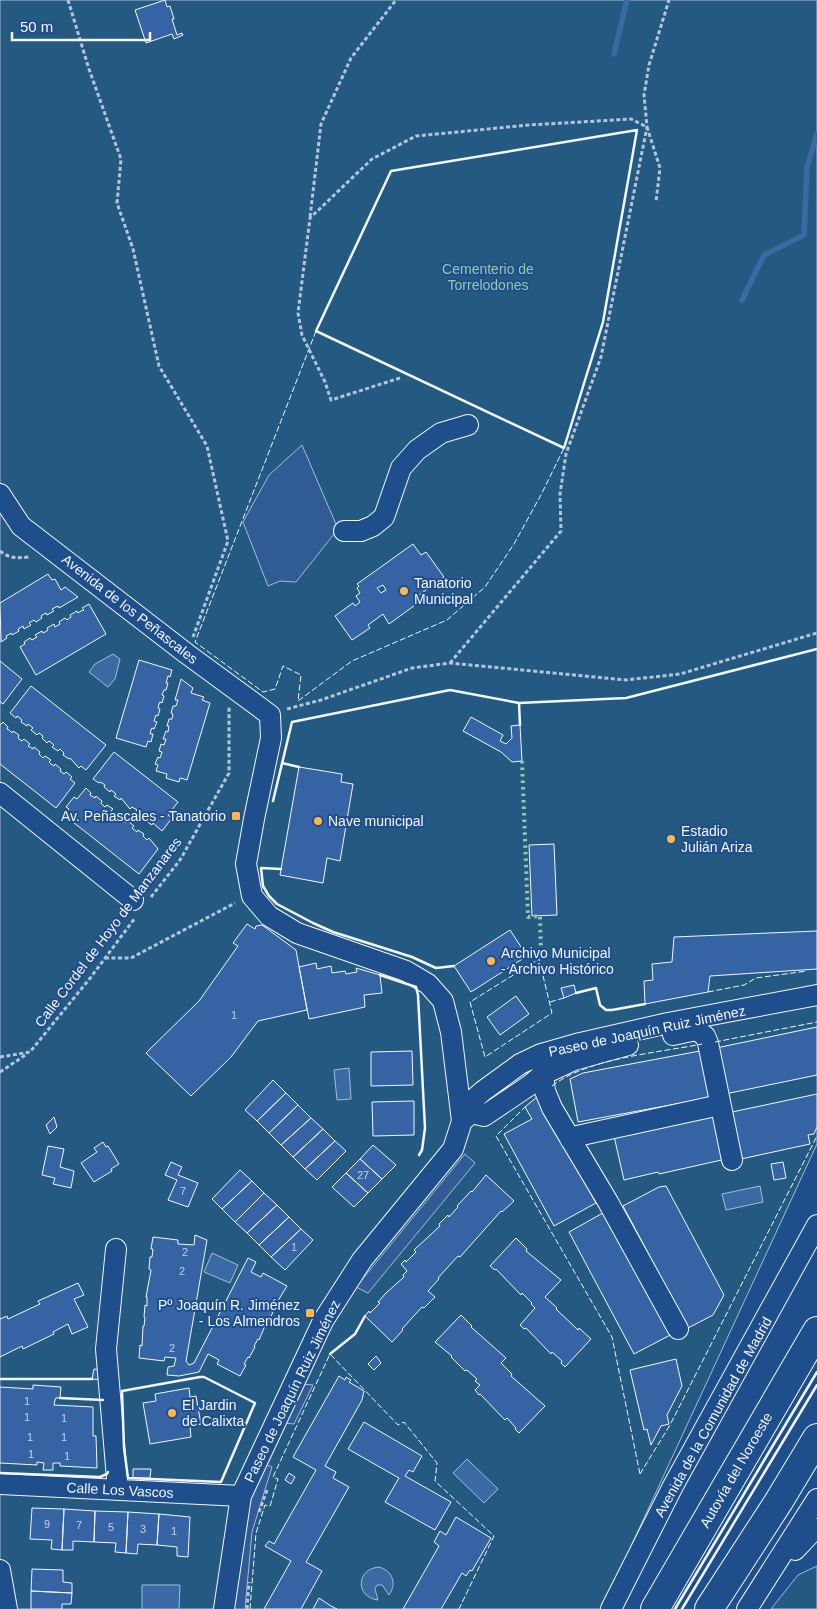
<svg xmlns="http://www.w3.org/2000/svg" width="817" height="1609" viewBox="0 0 817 1609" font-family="Helvetica,sans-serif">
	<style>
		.green { fill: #245a82; stroke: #a8bbd7 }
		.parking { fill: #305b95; stroke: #a8bbd7 }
		.water { fill: #3b69a3; stroke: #a8bbd7 }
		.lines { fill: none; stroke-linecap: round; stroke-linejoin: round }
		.stream { stroke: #3b69a3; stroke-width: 5.5 }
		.building { fill: #3563a3; stroke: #f2f6ff; fill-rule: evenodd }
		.minor-casing { stroke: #f2f6ff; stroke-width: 22 }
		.highway-casing { stroke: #f2f6ff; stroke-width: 30 }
		.path { stroke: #b3c4dc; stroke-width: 3; stroke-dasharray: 4 2.5; stroke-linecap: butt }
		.minor { stroke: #1f4e8c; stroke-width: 20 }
		.highway { stroke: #1f4e8c; stroke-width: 28 }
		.hedge { stroke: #97c8a6; stroke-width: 4; stroke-dasharray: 2.5 4; stroke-linecap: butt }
		.fence { stroke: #f2f6ff; stroke-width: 1; stroke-dasharray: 6 2.5; stroke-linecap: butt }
		.wall { stroke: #f2f6ff; stroke-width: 2.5 }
		.poi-dot { fill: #ffb74d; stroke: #1f4e8c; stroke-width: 2 }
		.labels { text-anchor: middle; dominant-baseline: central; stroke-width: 4; stroke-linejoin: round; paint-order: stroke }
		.number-label { font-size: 11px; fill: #c3d1e8 }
		.park-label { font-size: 14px; fill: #97c8a6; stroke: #1f4e8c }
		.poi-label { font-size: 14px; fill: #f2f6ff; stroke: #1f4e8c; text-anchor: start }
		.street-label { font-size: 14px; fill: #f2f6ff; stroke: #1f4e8c }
	</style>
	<rect width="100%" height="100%" fill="#1f4e8c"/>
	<path class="green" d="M0,0H817V1144L602,1609H0Z
		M817,1566V1609H771L798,1575Z"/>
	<path class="parking" d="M302,445L338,529L296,582L280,581L268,586L243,522L269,475Z
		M465,1154L475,1163L368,1293L356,1287Z
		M302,1384L313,1385L294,1424L283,1423Z
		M260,1462L272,1467L252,1532L245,1609H234L243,1531Z"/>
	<path class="water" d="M113,654L120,659L115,679L108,687L89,672L95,664Z
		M349,1068L351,1099L337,1100L334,1070Z
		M760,1186L763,1202L726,1210L722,1194Z
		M212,1253L238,1265L230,1283L204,1272Z
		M467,1459L498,1489L484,1503L453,1473Z
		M379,1567C393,1571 397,1584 389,1595L382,1585H377L375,1589L378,1600C355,1597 356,1569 379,1567Z
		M142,1585H180L179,1609H142Z"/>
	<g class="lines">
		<path class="stream" d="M614,54L627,0
			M742,300L764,255L804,235L807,167L817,134"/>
	</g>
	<path class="building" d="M165,0L167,7L170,6L174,19H172L177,35L182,33L183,35L174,39L172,34L146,43L135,10Z
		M413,544L421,555L426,552L444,577L415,598L418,603L389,624L383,614L368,625L370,628L352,640L335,616L353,603L355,606L360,602L356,596L360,593L357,588L359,586L357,584ZM383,585L386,590L381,593L377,588Z
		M48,574L52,580L55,579L61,590L65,587L78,597L59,608L58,606L52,609L54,611L47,615L46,613L44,614L41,616L42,618L36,622L34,620L29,623L31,625L24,629L23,626L18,629L19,631L12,635L11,633L10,634L6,636L7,638L1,642L0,603Z
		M89,604L106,634L36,675L20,647L25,644L24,642L30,638L32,640L37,637L35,635L42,631L43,633L47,631L48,630L47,628L54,624L55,627L60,624L59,622L65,618L67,620L71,617L70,615L77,611L78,613L81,611L84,610L82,608Z
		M139,660L172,670L170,677L168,676L166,683H168L166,690H164L162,695L164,696L162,703L160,702L159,704L158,708L160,709L158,716L156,715L154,721L157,722L154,729L152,728L151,730L150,734H153L151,742L148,741L146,747L116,738Z
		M0,661L22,679L3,704L0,702Z
		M181,679L193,688L191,693L204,697L202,700L210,703L187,780L180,778L179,782L166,778L167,774L156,771L158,765L155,764L158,757L160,758L162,752L159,751L161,744L164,745L166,739H163L166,731L168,732L169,726H167L169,719H172L173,714L171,713L173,706H176L178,700H175Z
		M31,686L106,745L86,770L81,766L79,768L70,758L69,759L63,755L64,753L60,749L58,751L52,747L54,745L49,741L47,743L42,738L43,736L39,733L37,735L31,730L33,728L28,724L27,726L21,722L22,720L17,716L16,718L10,713Z
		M471,717L503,735L500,741L506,744L512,738L511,726L520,725L522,761L512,762L501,752L463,731Z
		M3,722L8,727L7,729L9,730L12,733L13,731L19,735L18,737L19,739L22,741L24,739L30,744L28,746L30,747L33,749L34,747L40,752L39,754L43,758L45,756L51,760L49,762L51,764L54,766L55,764L61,769L60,771L64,774L66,772L72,777L70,779L75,783L56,808L0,764V725Z
		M114,752L178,802L168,815L172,818L162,831L153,823L152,825L146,821L147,818L143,815L141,817L135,812L137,810L132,807L130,809L121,798L120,800L114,796L116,794L111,790L110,792L104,787L105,785L102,783L100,782L99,783L93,779Z
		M299,767L342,774L341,782L353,784L340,861L327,858L323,883L280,875Z
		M86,788L91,793L90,795L95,798L96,796L102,801L101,803L105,807L107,805L113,809L111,811L116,815L117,813L123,818L122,820L126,823L128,821L134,826L132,828L137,832L138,830L144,834L143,836L147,840L149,838L158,849L139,874L64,815L69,809L66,807L74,797L77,799Z
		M554,844L557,915L532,916L529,845Z
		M247,924L255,929L256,926L262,925L296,950L307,1010L258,1021L231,1057L191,1096L146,1053L199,1001L238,946L233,943Z
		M510,930L527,956L471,992L454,966Z
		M817,931V969L710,976L708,992L645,1004L644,981L653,980L652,964L672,962L674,937Z
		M316,963L317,969L331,966L332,973L345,971L346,974L357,972L356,968L380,975L382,993L364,995L365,1007L309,1019L299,967Z
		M574,985L576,993L564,998L561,988Z
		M516,996L529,1014L500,1035L487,1017Z
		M817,1027V1075L725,1094L716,1048Z
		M705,1050L714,1097L578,1122L570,1079L583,1073Z
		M412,1051L413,1085L371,1086V1052Z
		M273,1080L286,1093L257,1121L245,1110Z
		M286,1093L298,1105L269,1133L257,1121Z
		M817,1094V1127L814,1134L808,1135L810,1144L741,1159L732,1112Z
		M538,1096L596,1203L554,1226L504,1134L532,1119L525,1107Z
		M414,1101V1135L373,1136L372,1102Z
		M298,1105L311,1118L281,1145L269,1133Z
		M716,1113L726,1159L659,1174L658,1172L624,1180L614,1136Z
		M54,1117L57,1127L50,1134L46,1125Z
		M311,1118L323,1129L293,1157L281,1145Z
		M323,1129L335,1141L305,1169L293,1157Z
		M335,1141L346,1151L317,1180L305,1169Z
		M103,1142L106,1147L108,1146L119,1164L111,1169L112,1171L94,1182L81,1163L97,1152L94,1148Z
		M373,1145L396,1165L382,1179L360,1159Z
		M48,1146L64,1149L60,1167L74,1171L71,1188L53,1184L55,1178L42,1175Z
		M360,1159L382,1179L368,1193L346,1173Z
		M171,1162L182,1167L178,1175L198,1183L188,1207L168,1200L177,1180L165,1175Z
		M783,1162L786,1178L774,1180L771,1164Z
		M240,1170L252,1181L222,1209L212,1199Z
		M346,1173L368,1193L354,1207L332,1187Z
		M486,1175L514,1201L502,1212L501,1211L460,1257L458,1256L438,1278L439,1279L428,1291L435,1297L424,1308L422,1307L402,1329L403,1330L392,1342L365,1316L369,1311L370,1313L380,1303L378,1302L386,1293L404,1277L403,1275L407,1271L401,1264L405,1260L406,1262L416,1252L414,1250L440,1226L439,1224L448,1215L449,1217L458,1207L457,1206L471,1191L472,1192Z
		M252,1181L264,1193L235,1222L222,1209Z
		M666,1186L724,1295L713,1315L688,1328L623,1206L659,1187Z
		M264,1193L277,1205L247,1233L235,1222Z
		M277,1205L289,1217L259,1245L247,1233Z
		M610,1209L676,1332L634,1354L569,1232Z
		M289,1217L301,1229L271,1257L259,1245Z
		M301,1229L313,1240L285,1270L271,1257Z
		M195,1235L207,1240L186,1361L189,1365L194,1363L248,1258L256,1262L251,1272L261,1277L263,1273L287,1286L273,1309L274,1310L268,1322L267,1321L259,1340L258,1339L254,1346L255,1347L249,1358L248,1357L244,1364L246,1365L240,1376L217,1364L219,1360L208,1354L199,1372L179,1376L167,1375L168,1367L174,1366L176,1358L165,1357L164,1361L139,1358L140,1345L142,1346L143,1326H144L145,1318L144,1317L145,1305L147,1306V1297H146L151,1270L149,1269L150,1257H152L153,1249H151L153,1237L178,1240V1244L194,1245Z
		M516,1238L527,1249L526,1251L561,1280L545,1297L557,1308L556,1309L578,1330L579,1328L591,1339L565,1367L561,1363L562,1361L552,1352L551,1354L526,1328L524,1329L520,1325L535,1308L531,1304L532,1303L522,1293L521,1295L496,1269L495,1270L490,1266Z
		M78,1283L84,1295L74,1299L88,1327L72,1334L68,1324L53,1332L54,1334L23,1349L22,1346L0,1357V1319L7,1316L8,1319L40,1304L38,1301Z
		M461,1315L472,1326L471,1327L506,1358L501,1363L512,1374L511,1376L545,1406L519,1433L515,1429L516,1428L507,1418L505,1420L480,1394L479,1395L475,1390L480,1385L475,1381L477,1379L467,1370L465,1371L451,1357L452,1356L435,1342Z
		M376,1356L381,1363L374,1370L368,1364Z
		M676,1359L682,1386L667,1415L669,1424L661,1426L651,1445L647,1429L644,1430L630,1370Z
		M94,1369L101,1370L102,1380L92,1379Z
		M339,1376L345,1380L346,1377L351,1380L349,1382L364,1391L362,1400L325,1466L336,1472L333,1478L349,1487L306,1562L322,1571L301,1609H264L291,1561L265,1546L269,1541L274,1544L316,1470L293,1457Z
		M33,1385L61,1387L60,1398H56L55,1400L54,1405L93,1407V1436H96L97,1468L60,1466V1463H53V1470H43L44,1463L37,1462V1465L0,1463V1387L33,1389Z
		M189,1388L190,1397L196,1396L201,1424L190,1426L191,1437L150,1444L143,1403L156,1401L155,1394Z
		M364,1422L422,1456L413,1472L409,1470L405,1476L451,1502L435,1530L385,1502L399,1478L348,1449Z
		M133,1469H151L150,1478H133Z
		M289,1473L295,1477L291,1484L285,1480Z
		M32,1508L64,1509L62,1550L51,1549L52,1540L30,1539Z
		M64,1509L95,1511L94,1542L73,1541V1550H62Z
		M95,1511L128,1512L126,1553L115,1552L116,1543L94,1542Z
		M128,1512L159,1514L157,1545L138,1544L137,1554L126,1553Z
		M159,1514L190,1517L188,1557L177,1556V1547L157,1545Z
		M456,1517L491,1538L472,1571L470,1570L466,1576L462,1573L441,1609H403L439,1546L434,1542L440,1531L446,1535Z
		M32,1569L63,1570V1582L72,1583V1593L31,1591Z
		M31,1591L72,1593L71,1604H62V1609H31Z
		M319,1598L331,1606L337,1609H313Z"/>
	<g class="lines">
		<g class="minor-casing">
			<path id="minor" d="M0,494L21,526L187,654L270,715L271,738L254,819L246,864L252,896L269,916L297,933L406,971L428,984L443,1001L451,1032L462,1121L453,1149L362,1260L323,1321L241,1496L224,1609
				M344,531H361L373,526L384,517L401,468L417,450L441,433L468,425
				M0,793L133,900
				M673,1035L696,1030L705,1036L708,1043L732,1160
				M542,1065L545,1091L552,1108L608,1202L678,1329
				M472,1113L484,1116L530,1085L542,1075L574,1060L628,1045
				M462,1121L472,1113L475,1098L483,1091L520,1064L541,1054L576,1044L668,1023L817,995
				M570,1139L577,1136L720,1105
				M116,1249L106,1349L118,1490
				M0,1484L241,1496
				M795,1550L810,1534L817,1529
				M0,1570L7,1609
				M611,1609L673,1486L817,1225
				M747,1609L817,1499"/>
		</g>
		<g class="highway-casing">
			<path id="highway" d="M655,1609L817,1331
				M709,1609L779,1501L817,1438"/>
		</g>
		<path class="path" d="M68,0L89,69L121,159L117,203L133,249L159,366L207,446L228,541L193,637
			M310,217L321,124L351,58L396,0
			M400,378L331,400L325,382L302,335L298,313L310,218L372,159L416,136L529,125L631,119L647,127L660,168L656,202
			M0,551C10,559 17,558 29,557
			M450,663L561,531L560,494L566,454L601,357L647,127L644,95L649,65L669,0
			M287,709L321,700L412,668L450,663L626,680L680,674L817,633
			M151,897L180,860L229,773V707
			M105,958H131L235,903
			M0,1057L30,1052L91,977L135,918
			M0,1072L27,1054
			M259,1512L267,1490
			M247,1609L249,1582"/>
		<use href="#minor" class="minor"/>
		<use href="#highway" class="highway"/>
		<path class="hedge" d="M522,761L528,917L540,916L541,954L539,959"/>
		<path class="fence" d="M316,331L195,642L263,692L275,689L283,666L301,675L298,701L352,661L447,620L485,587L514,544L542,493L564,448
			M539,959L552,1013L485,1057L470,1002Z
			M708,992L744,985L756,978L807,971
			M550,1002L564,998
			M715,1042L817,1022
			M552,1086C588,1058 657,1053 702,1044
			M526,1106L496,1136L612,1337L640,1474
			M640,1474L670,1425L817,1136
			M250,1609L256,1533L265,1505L270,1506L278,1479L273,1477L330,1354L398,1425L404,1422L437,1463L435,1481L494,1536L459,1609"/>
		<path class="wall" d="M637,130L603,322L564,448L316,331L391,171Z
			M519,703L626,698L817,649
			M282,763L299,767
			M273,801L292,722L450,690L519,703L520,725
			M281,869L261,868L263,886L269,896L277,904L313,923L333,932L412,957L436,968L454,966
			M380,975L416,987L418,995L425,1128L422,1150L419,1155
			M576,993L596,988L600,1005L606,1010H612L645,1004
			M330,1354L355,1334L365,1316
			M200,1377H204L255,1403L221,1482L128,1478L124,1448L122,1391Z
			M0,1379H92
			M60,1398L103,1400
			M0,1473L100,1477L107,1474L108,1472
			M675,1609L817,1372
			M682,1609L817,1385"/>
	</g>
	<g class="poi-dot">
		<circle cx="404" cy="591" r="5"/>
		<rect x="231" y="811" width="10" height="10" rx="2.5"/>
		<circle cx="318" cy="821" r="5"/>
		<circle cx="671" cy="839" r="5"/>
		<circle cx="491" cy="961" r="5"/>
		<rect x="305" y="1308" width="10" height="10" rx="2.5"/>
		<circle cx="172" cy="1413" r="5"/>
	</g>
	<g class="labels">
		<g class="number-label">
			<text x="234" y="1015">1</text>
			<text x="363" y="1175">27</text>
			<text x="183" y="1191">7</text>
			<text x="294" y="1247">1</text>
			<text x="185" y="1252">2</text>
			<text x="182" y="1271">2</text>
			<text x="172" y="1348">2</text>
			<text x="27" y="1401">1</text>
			<text x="27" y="1417">1</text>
			<text x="64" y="1418">1</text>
			<text x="30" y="1437">1</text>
			<text x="64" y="1437">1</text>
			<text x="31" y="1454">1</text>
			<text x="67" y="1456">1</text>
			<text x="47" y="1524">9</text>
			<text x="79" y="1525">7</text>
			<text x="111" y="1527">5</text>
			<text x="143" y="1529">3</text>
			<text x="174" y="1531">1</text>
		</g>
		<g class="park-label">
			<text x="488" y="269">Cementerio de<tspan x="488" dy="16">Torrelodones</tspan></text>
		</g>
		<g class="poi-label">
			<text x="414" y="583">Tanatorio<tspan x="414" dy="16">Municipal</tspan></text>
			<text x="226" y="816" text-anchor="end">Av. Peñascales - Tanatorio</text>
			<text x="328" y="821">Nave municipal</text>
			<text x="681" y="831">Estadio<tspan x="681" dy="16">Julián Ariza</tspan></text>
			<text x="501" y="953">Archivo Municipal<tspan x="501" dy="16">- Archivo Histórico</tspan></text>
			<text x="300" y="1305" text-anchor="end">Pº Joaquín R. Jiménez<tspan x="300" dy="16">- Los Almendros</tspan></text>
			<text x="182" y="1405">El Jardin<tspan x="182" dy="16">de Calixta</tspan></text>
		</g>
		<g class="street-label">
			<text transform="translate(130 609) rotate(38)">Avenida de los Peñascales</text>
			<text transform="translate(108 932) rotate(-53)">Calle Cordel de Hoyo de Manzanares</text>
			<text transform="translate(647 1031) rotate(-12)">Paseo de Joaquín Ruiz Jiménez</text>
			<text transform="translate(292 1391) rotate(-64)">Paseo de Joaquín Ruiz Jiménez</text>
			<text transform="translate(713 1417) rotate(-61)">Avenida de la Comunidad de Madrid</text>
			<text transform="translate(736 1470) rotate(-60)">Autovía del Noroeste</text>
			<text transform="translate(120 1490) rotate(3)">Calle Los Vascos</text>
		</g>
	</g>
	<path d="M12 32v8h138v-8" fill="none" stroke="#f2f6ff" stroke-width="2.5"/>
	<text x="20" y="32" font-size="15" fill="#f2f6ff" stroke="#1f4e8c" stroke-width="4" paint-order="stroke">50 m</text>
</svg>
